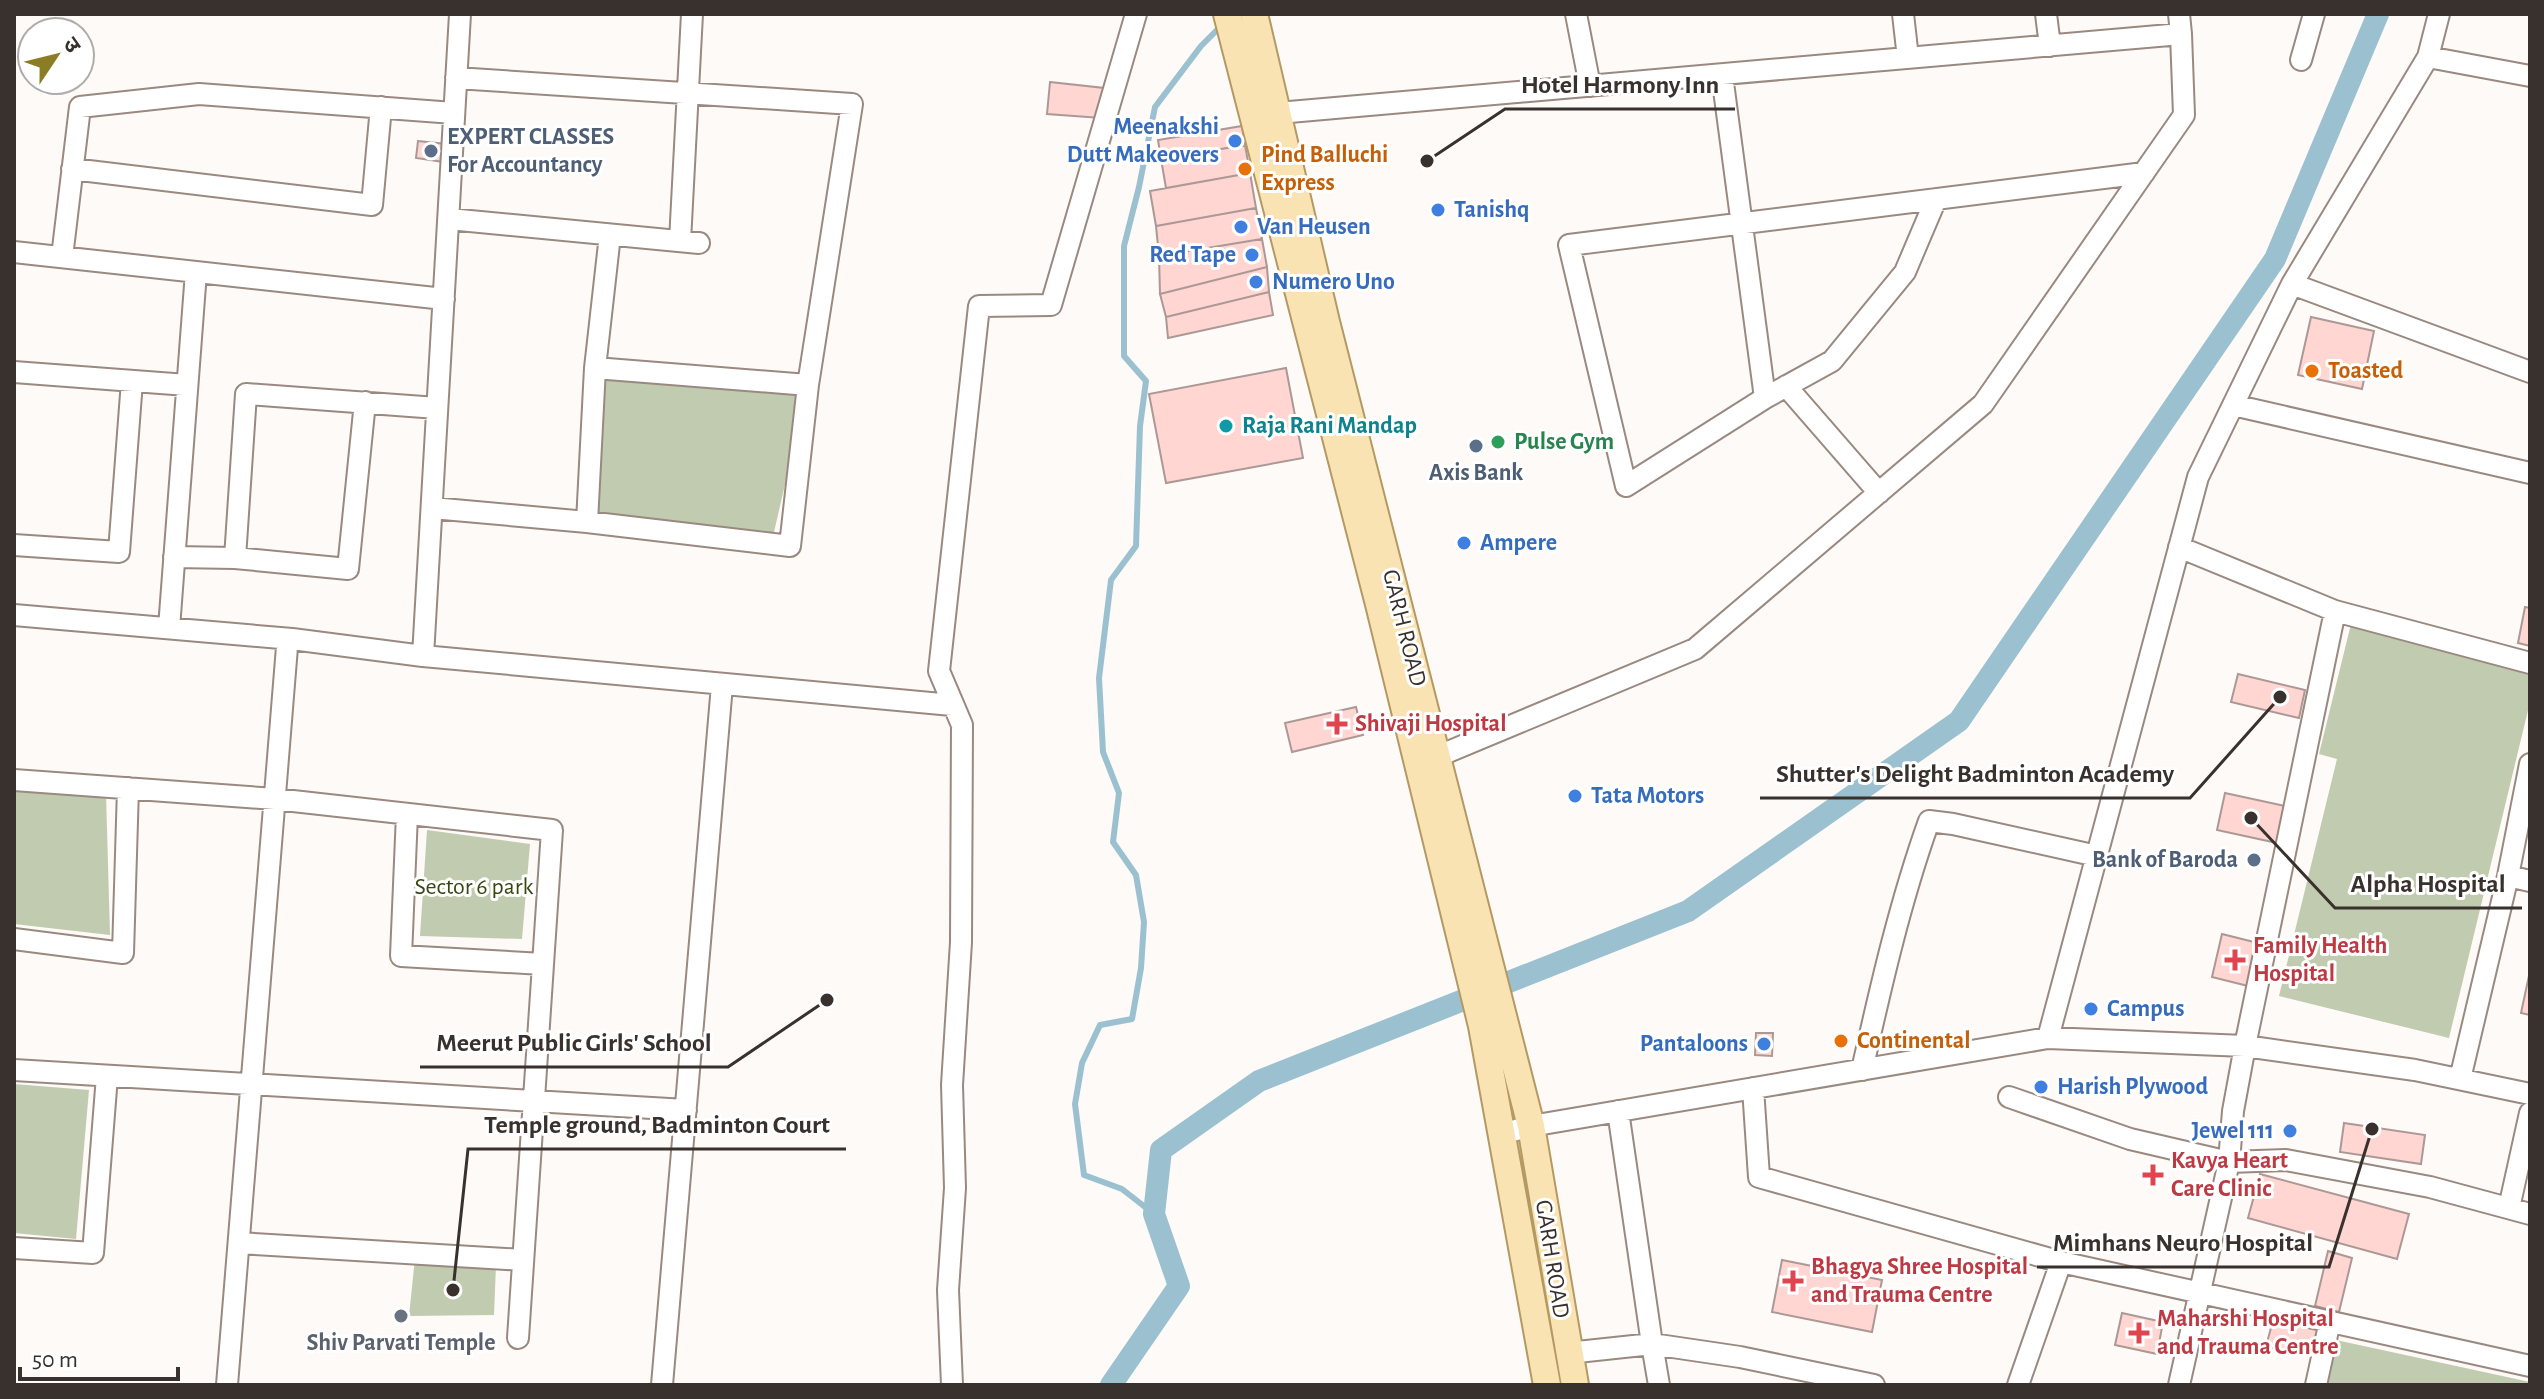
<svg xmlns="http://www.w3.org/2000/svg" width="2544" height="1399" viewBox="0 0 2544 1399" font-family="'Alegreya Sans','Noto Sans Devanagari',sans-serif">
	<style>
		.green { fill: #c1cbaf }
		.lines { fill: none; stroke-linecap: round; stroke-linejoin: round }
		.stream { stroke: #9bc1d1; stroke-width: 6 }
		.canal { stroke: #9bc1d1; stroke-width: 22 }
		.building { fill: #ffd6d2; stroke: #ac9895; stroke-width: 2 }
		.minor-casing { stroke: #998980; stroke-width: 24 }
		.major-casing { stroke: #b49963; stroke-width: 30 }
		.minor { stroke: #fff; stroke-width: 20 }
		.major { stroke: #fae3b3; stroke-width: 26 }
		.shop-dot { fill: #3f7fe0; stroke: #fff; stroke-width: 3 }
		.service-dot { fill: #5c6f8a; stroke: #fff; stroke-width: 3 }
		.food-dot { fill: #e8710a; stroke: #fff; stroke-width: 3 }
		.culture-dot { fill: #0f9aa8; stroke: #fff; stroke-width: 3 }
		.leisure-dot { fill: #2e9e5b; stroke: #fff; stroke-width: 3 }
		.health-dot { fill: #e0444e; stroke: #fff; stroke-width: 3 }
		.worship-dot { fill: #6b7280; stroke: #fff; stroke-width: 3 }
		.labels { text-anchor: middle; dominant-baseline: central; stroke-width: 6; stroke-linejoin: round; paint-order: stroke }
		.shop-label { font-size: 24px; font-weight: bold; fill: #366cbe; stroke: #fff; text-anchor: start }
		.service-label { font-size: 24px; font-weight: bold; fill: #4e5e75; stroke: #fff; text-anchor: start }
		.food-label { font-size: 24px; font-weight: bold; fill: #c56008; stroke: #fff; text-anchor: start }
		.culture-label { font-size: 24px; font-weight: bold; fill: #0d838f; stroke: #fff; text-anchor: start }
		.leisure-label { font-size: 24px; font-weight: bold; fill: #27864d; stroke: #fff; text-anchor: start }
		.street-label { font-size: 24px; fill: #38312d; stroke: #fff }
		.health-label { font-size: 24px; font-weight: bold; fill: #be3a42; stroke: #fff; text-anchor: start }
		.park-label { font-size: 24px; fill: #384612; stroke: #fff }
		.worship-label { font-size: 24px; font-weight: bold; fill: #5b616d; stroke: #fff }
		.leader { fill: none; stroke: #38312d; stroke-width: 3 }
		.callout-dot { fill: #38312d; stroke: #fff; stroke-width: 3 }
		.callout-label { font-size: 26px; text-anchor: middle; font-weight: bold; fill: #38312d; stroke: #fff; stroke-width: 6; stroke-linejoin: round; paint-order: stroke }
	</style>
	<rect width="100%" height="100%" fill="#fdfaf7"/>
	<path class="green" d="M595,368L808,385L771,545L587,522Z
		M2351,624L2530,668V702L2449,1038L2279,996L2337,759L2319,754Z
		M14,790L106,794L110,935L14,924Z
		M427,830L530,844L522,939L420,936Z
		M14,1084L89,1090L76,1239L14,1233Z
		M415,1258L496,1265L494,1315L409,1316Z
		M2336,1340L2530,1382V1385H2327Z"/>
	<g class="lines">
		<path class="stream" d="M1154,1214L1122,1189L1084,1175L1075,1104L1082,1063L1100,1025L1132,1019L1141,968L1144,922L1136,875L1113,842L1119,793L1103,752L1099,678L1111,580L1136,546L1140,426L1146,381L1124,356V246L1139,187L1155,107L1201,46L1222,25"/>
		<path class="canal" d="M1111,1385L1179,1286L1154,1214L1161,1150L1259,1081L1688,911L1959,721L2275,259L2378,14"/>
	</g>
	<path class="building" d="M1050,82L1104,88L1101,118L1047,114Z
		M1242,126L1245,145L1161,159L1158,140Z
		M418,141L446,144L444,162L416,158Z
		M1245,145L1250,173L1166,188L1161,159Z
		M1250,173L1256,208L1156,226L1150,191Z
		M1256,208L1262,239L1159,256L1156,226Z
		M1262,239L1267,267L1160,294L1159,256Z
		M1267,267L1269,292L1166,317L1160,294Z
		M1269,292L1273,315L1168,338L1166,317Z
		M2311,317L2374,331L2362,389L2298,375Z
		M1286,368L1303,458L1166,483L1149,394Z
		M2525,607L2530,608V646L2518,643Z
		M2238,674L2305,690L2299,718L2231,702Z
		M1356,707L1363,735L1292,752L1285,723Z
		M2225,793L2285,806L2277,843L2217,830Z
		M2222,934L2258,943L2248,986L2212,977Z
		M2530,971V1015L2521,1013Z
		M1756,1033H1773L1772,1056L1755,1055Z
		M2344,1123L2425,1135L2421,1164L2340,1152Z
		M2260,1174L2409,1214L2397,1259L2248,1218Z
		M2328,1251L2352,1258L2339,1312L2315,1306Z
		M1782,1260L1882,1280L1872,1332L1772,1312Z
		M2122,1313L2163,1322L2157,1354L2115,1345Z
		M2274,1317L2321,1330L2316,1348L2293,1342L2290,1353L2266,1346Z"/>
	<g class="lines">
		<g class="minor-casing">
			<path id="minor" d="M1576,14L1590,86
				M1903,14L1908,58
				M2046,14L2050,46
				M2179,14L2181,34
				M2428,57L2530,76
				M2301,60L2314,14
				M1722,75L1765,398L1626,486L1569,245C1760,221 1952,197 2144,173
				M1278,113L2181,34L2184,115L1983,404L1695,649L1436,757
				M72,169L372,205L381,107
				M449,219L699,243
				M680,241L692,14
				M14,252L444,299
				M62,257L80,107L199,94L454,113
				M2292,284L2530,372
				M595,368L610,235
				M14,372L187,385
				M1786,386L1879,493
				M1765,398L1832,361L1905,272L1936,199
				M2233,405L2530,473
				M432,508L587,522L790,546L808,385L852,104L456,78
				M587,522L595,368L808,385
				M14,545L119,552L132,381
				M2179,547L2335,611L2530,663
				M174,557L235,558L246,394L437,408
				M235,558L348,569L365,402
				M14,615L292,639L423,656L952,705
				M169,628L196,272
				M423,656L460,14
				M14,780L275,799L552,830L518,1338
				M407,814L401,956L543,964
				M2508,876L2530,881
				M14,939L123,953L128,788
				M2048,1038L2198,477L2292,284L2428,57L2439,14
				M14,1070L686,1110
				M1862,1070C1881,986 1900,902 1929,821L1953,824L2097,856
				M2460,1079L2508,876L2530,764
				M1753,1088L1759,1177L2061,1262L2530,1366
				M2009,1097L2130,1139L2229,1162L2286,1160L2430,1187L2530,1214
				M1501,1134L1531,1126L2048,1038L2245,1046L2415,1070L2530,1094
				M2509,1208L2530,1113
				M239,1243L523,1260
				M14,1248L93,1253L107,1076
				M1568,1353L1652,1344L1618,1111
				M227,1385L287,647L292,639
				M662,1385L722,685
				M952,1385L948,1290L955,1188L952,1085L961,942L962,725L939,671L979,306L1051,305L1136,14
				M1659,1385L1652,1344L1740,1357L1874,1385
				M2018,1385L2061,1262
				M2179,1385L2229,1162L2233,1111L2245,1046L2335,611
				M2316,1385L2330,1321"/>
		</g>
		<g class="major-casing">
			<path id="major" d="M1227,14L1379,604L1482,1026L1547,1385
				M1254,14L1326,322L1531,1126L1575,1385"/>
		</g>
		<use href="#minor" class="minor"/>
		<use href="#major" class="major"/>
	</g>
	<g class="shop-dot">
		<circle cx="1235" cy="141" r="8"/>
		<circle cx="1438" cy="210" r="8"/>
		<circle cx="1241" cy="227" r="8"/>
		<circle cx="1252" cy="255" r="8"/>
		<circle cx="1256" cy="282" r="8"/>
		<circle cx="1464" cy="543" r="8"/>
		<circle cx="1575" cy="796" r="8"/>
		<circle cx="2091" cy="1009" r="8"/>
		<circle cx="1764" cy="1044" r="8"/>
		<circle cx="2041" cy="1087" r="8"/>
		<circle cx="2290" cy="1131" r="8"/>
	</g>
	<g class="service-dot">
		<circle cx="431" cy="151" r="8"/>
		<circle cx="1476" cy="446" r="8"/>
		<circle cx="2254" cy="860" r="8"/>
	</g>
	<g class="food-dot">
		<circle cx="1245" cy="169" r="8"/>
		<circle cx="2312" cy="371" r="8"/>
		<circle cx="1841" cy="1041" r="8"/>
	</g>
	<circle class="culture-dot" cx="1226" cy="426" r="8"/>
	<circle class="leisure-dot" cx="1498" cy="442" r="8"/>
	<g class="health-dot">
		<path d="M1333 712h8v8h8v8h-8v8h-8v-8h-8v-8h8z"/>
		<path d="M2231 948h8v8h8v8h-8v8h-8v-8h-8v-8h8z"/>
		<path d="M2149 1163h8v8h8v8h-8v8h-8v-8h-8v-8h8z"/>
		<path d="M1789 1269h8v8h8v8h-8v8h-8v-8h-8v-8h8z"/>
		<path d="M2135 1321h8v8h8v8h-8v8h-8v-8h-8v-8h8z"/>
	</g>
	<circle class="worship-dot" cx="401" cy="1316" r="8"/>
	<g class="labels">
		<g class="shop-label">
			<text x="1219" y="127" text-anchor="end">Meenakshi<tspan x="1219" dy="28">Dutt Makeovers</tspan></text>
			<text x="1454" y="210">Tanishq</text>
			<text x="1257" y="227">Van Heusen</text>
			<text x="1236" y="255" text-anchor="end">Red Tape</text>
			<text x="1272" y="282">Numero Uno</text>
			<text x="1480" y="543">Ampere</text>
			<text x="1591" y="796">Tata Motors</text>
			<text x="2107" y="1009">Campus</text>
			<text x="1748" y="1044" text-anchor="end">Pantaloons</text>
			<text x="2057" y="1087">Harish Plywood</text>
			<text x="2274" y="1131" text-anchor="end">Jewel 111</text>
		</g>
		<g class="service-label">
			<text x="447" y="137">EXPERT CLASSES<tspan x="447" dy="28">For Accountancy</tspan></text>
			<text x="1476" y="473" text-anchor="middle">Axis Bank</text>
			<text x="2238" y="860" text-anchor="end">Bank of Baroda</text>
		</g>
		<g class="food-label">
			<text x="1261" y="155">Pind Balluchi<tspan x="1261" dy="28">Express</tspan></text>
			<text x="2328" y="371">Toasted</text>
			<text x="1857" y="1041">Continental</text>
		</g>
		<g class="culture-label">
			<text x="1242" y="426">Raja Rani Mandap</text>
		</g>
		<g class="leisure-label">
			<text x="1514" y="442">Pulse Gym</text>
		</g>
		<g class="street-label">
			<text transform="translate(1404 628) rotate(76)">GARH ROAD</text>
			<text transform="translate(1552 1259) rotate(81)">GARH ROAD</text>
		</g>
		<g class="health-label">
			<text x="1355" y="724">Shivaji Hospital</text>
			<text x="2253" y="946">Family Health<tspan x="2253" dy="28">Hospital</tspan></text>
			<text x="2171" y="1161">Kavya Heart<tspan x="2171" dy="28">Care Clinic</tspan></text>
			<text x="1811" y="1267">Bhagya Shree Hospital<tspan x="1811" dy="28">and Trauma Centre</tspan></text>
			<text x="2157" y="1319">Maharshi Hospital<tspan x="2157" dy="28">and Trauma Centre</tspan></text>
		</g>
		<g class="park-label">
			<text x="474" y="887">Sector 6 park</text>
		</g>
		<g class="worship-label">
			<text x="401" y="1343">Shiv Parvati Temple</text>
		</g>
	</g>
	<path class="leader" d="M1427 161L1505 109H1735M2280 697L2190 798H1760M2251 818L2335 908H2522M827 1000L728 1067H420M453 1290L468 1149H846M2372 1129L2329 1267H2037"/>
	<g class="callout-dot">
		<circle cx="1427" cy="161" r="8"/>
		<circle cx="2280" cy="697" r="8"/>
		<circle cx="2251" cy="818" r="8"/>
		<circle cx="827" cy="1000" r="8"/>
		<circle cx="453" cy="1290" r="8"/>
		<circle cx="2372" cy="1129" r="8"/>
	</g>
	<g class="callout-label">
		<text x="1620" y="93">Hotel Harmony Inn</text>
		<text x="1975" y="782">Shutter's Delight Badminton Academy</text>
		<text x="2428" y="892">Alpha Hospital</text>
		<text x="574" y="1051">Meerut Public Girls' School</text>
		<text x="657" y="1133">Temple ground, Badminton Court</text>
		<text x="2183" y="1251">Mimhans Neuro Hospital</text>
	</g>
	<rect width="2544" height="1399" fill="none" stroke="#38312d" stroke-width="32"/>
	<g transform="translate(56 56) rotate(55)"><circle r="38" fill="#ffffff" stroke="#afadab" stroke-width="2"/>
	<path d="M0-6L14 30L0 20L-14 30Z" fill="#8b7d23"/>
	<text y="-12" font-size="22" font-weight="bold" text-anchor="middle" fill="#38312d">उ</text>
	</g>
	<path d="M20 1367v12h158v-12" fill="none" stroke="#38312d" stroke-width="4"/>
	<text x="32" y="1367" font-size="24" fill="#38312d" stroke="#ffffff" stroke-width="6" paint-order="stroke">50 m</text>
</svg>
